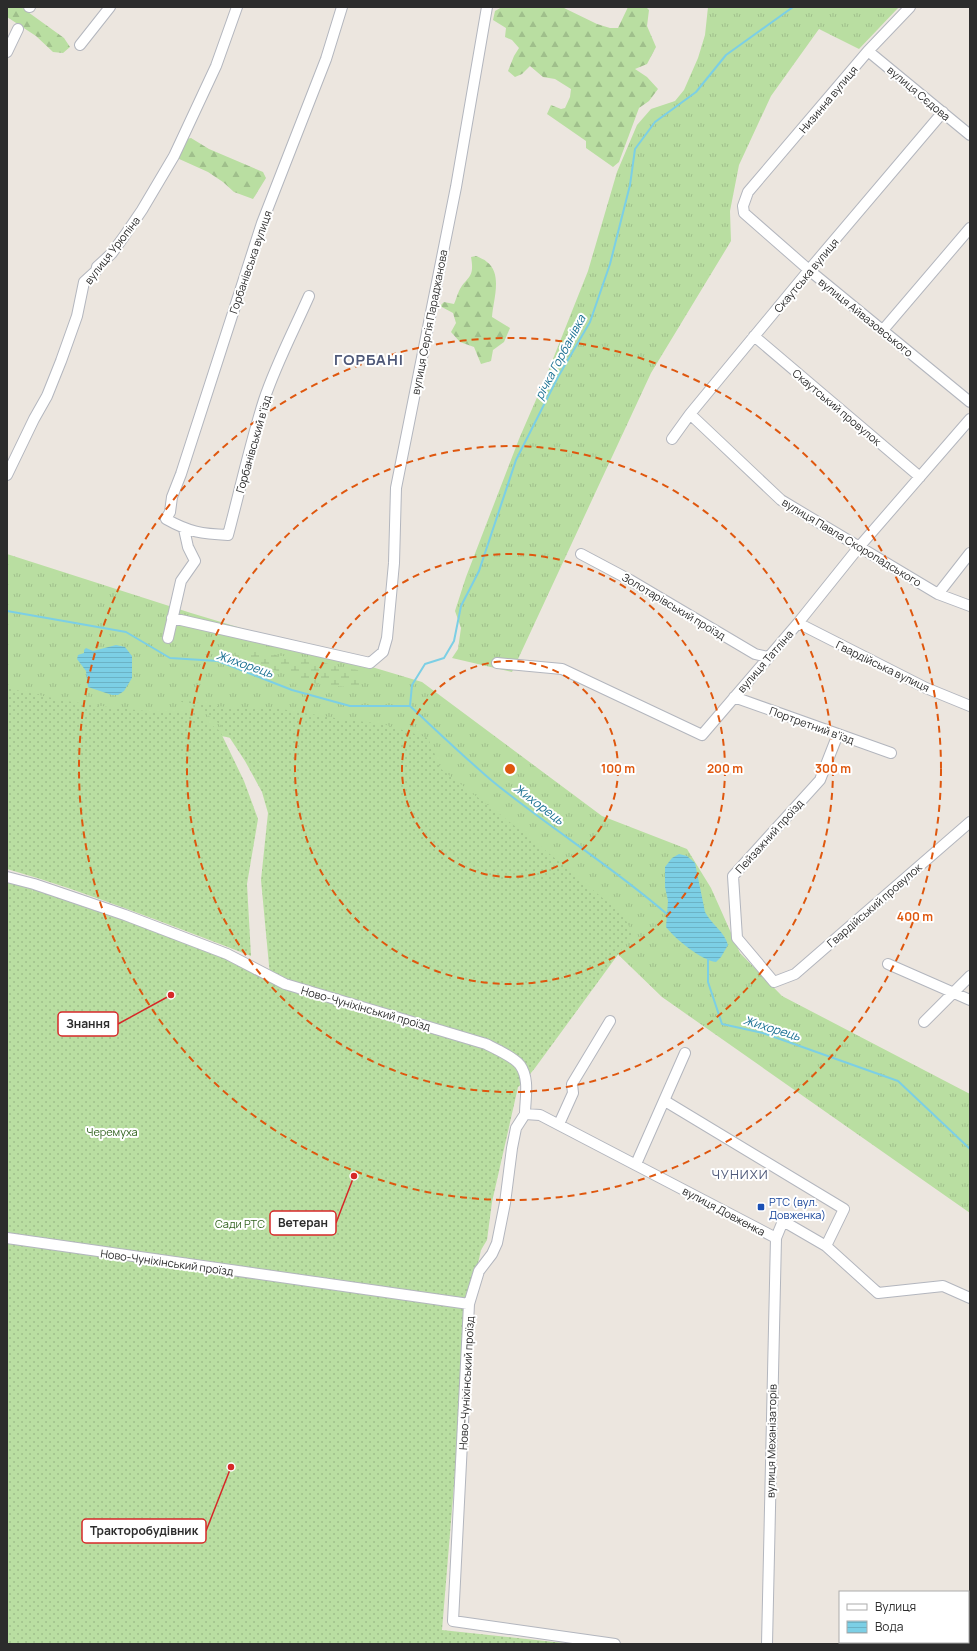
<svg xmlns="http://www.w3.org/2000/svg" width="977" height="1651" viewBox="0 0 977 1651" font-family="Manrope,sans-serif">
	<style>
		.grass { fill: url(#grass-tufts) }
		.forest { fill: url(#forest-firs) }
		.wetland { fill: url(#wetland-marsh) }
		.garden { fill: url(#garden-dots) }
		.water { fill: url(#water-rules) }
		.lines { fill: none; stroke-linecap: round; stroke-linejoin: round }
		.stream { stroke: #7ccfe5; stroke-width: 2 }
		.minor-casing { stroke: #b3b6be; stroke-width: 12 }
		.minor { stroke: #fff; stroke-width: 10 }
		.ring { fill: none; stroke: #df570e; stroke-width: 2; stroke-dasharray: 7 5 }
		.transit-dot { fill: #1a4fb4; stroke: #fff; stroke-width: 1.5 }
		.labels { text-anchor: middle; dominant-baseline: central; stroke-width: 4; stroke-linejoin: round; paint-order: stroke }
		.street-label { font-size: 11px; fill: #2c2c2c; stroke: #fff }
		.park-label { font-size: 11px; fill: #336421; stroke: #fff }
		.transit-label { font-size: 11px; fill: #164399; stroke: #fff; text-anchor: start }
		.water-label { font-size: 12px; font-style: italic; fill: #197092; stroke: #fff }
		.quarter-label { font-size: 13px; letter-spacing: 1px; fill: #4f5979; stroke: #fff }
		.district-label { font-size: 15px; font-weight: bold; letter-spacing: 1px; fill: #4f5979; stroke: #fff }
		.centre { fill: #df570e; stroke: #fff; stroke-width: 2 }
		.ring-label { font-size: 12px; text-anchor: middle; font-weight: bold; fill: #df570e; stroke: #fff; stroke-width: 4; stroke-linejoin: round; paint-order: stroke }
		.leader { fill: none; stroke: #d62828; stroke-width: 1.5 }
		.callout-dot { fill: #d62828; stroke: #fff; stroke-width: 1.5 }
		.callout { fill: #fff; stroke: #d62828; stroke-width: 1.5 }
		.callout-label { font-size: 12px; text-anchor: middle; font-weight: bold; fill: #2c2c2c }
	</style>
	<defs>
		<pattern id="grass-tufts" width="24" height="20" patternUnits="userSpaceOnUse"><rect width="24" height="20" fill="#b9dea1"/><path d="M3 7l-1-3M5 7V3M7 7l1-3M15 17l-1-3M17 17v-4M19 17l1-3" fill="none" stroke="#9fbf8b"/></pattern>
		<pattern id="forest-firs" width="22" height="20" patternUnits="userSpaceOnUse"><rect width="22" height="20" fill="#b9dea1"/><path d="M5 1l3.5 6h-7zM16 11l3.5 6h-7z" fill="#9fbf8b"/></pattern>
		<pattern id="wetland-marsh" width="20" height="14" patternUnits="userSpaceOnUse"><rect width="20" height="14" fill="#b9dea1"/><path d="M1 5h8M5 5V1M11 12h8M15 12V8" fill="none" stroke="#9fbf8b"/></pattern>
		<pattern id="garden-dots" width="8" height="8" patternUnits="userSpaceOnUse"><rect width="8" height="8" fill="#b9dea1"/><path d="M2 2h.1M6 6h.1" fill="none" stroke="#9fbf8b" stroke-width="1.8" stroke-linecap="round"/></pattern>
		<pattern id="water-rules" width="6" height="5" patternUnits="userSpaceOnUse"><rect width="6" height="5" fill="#7ccfe5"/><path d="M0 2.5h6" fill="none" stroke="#6bb2c5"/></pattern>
	</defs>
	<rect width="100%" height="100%" fill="#ece6df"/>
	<path class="grass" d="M708,7H899L859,49L819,29L771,96L739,165L730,211L731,241L651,373L512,672L452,658L458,649L461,628L455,611L466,577L519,439L545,379L588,271L617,172L637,125L651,109L675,101L684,90L698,58L705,35Z
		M7,554L191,613L422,682L602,816L687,849L711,888L740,953L782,996L970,1094V1213L662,997L450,792L341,761L7,691Z"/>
	<path class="forest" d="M7,7H21L64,38L70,47L63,53L53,52L36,36L7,17Z
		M502,7H562L597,24L610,28H618L628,7H646L649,10L647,26L656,47L647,64L635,69L647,77L658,89L649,101L639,108L619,162L613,167L586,148V141L547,114L551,105L561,109L565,108L570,97L571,89L555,79L543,77L530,66L522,74L515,77L508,71L514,56L519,48L512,40L505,37L506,28L493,20L495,11Z
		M191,138L209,149L263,172L266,178L253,199L234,192L223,182L208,172L177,158L186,139Z
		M476,256C480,258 484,259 487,262C503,274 493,301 492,317L510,328L504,342L493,350L491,361L481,364L474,347L460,342L451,332L456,323L453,313L440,306L444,302L454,304C456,300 457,295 459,291C467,276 475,279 471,257Z"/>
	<path class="wetland" d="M255,651L287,657L315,660L342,668L358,670L361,682L357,688L317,684L290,674L273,670L242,660L232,653Z"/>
	<path class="garden" d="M7,688L66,701L108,707L146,711L195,713L220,731L244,781L258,819L247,884L251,956C170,925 90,893 7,869Z
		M175,699L224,707L275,708L341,719L383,724L428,738L441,769L533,840L623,915L633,934L535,1068L526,1079V1081L518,1087L492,1202L487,1240L481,1250L469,1304L442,1630L573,1644H7V877L33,884L32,893L34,884L270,976L261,880L268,813L262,792L245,761L222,726L201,710Z"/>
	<path class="water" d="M116,645L125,647L132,656V678L124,691L118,695H112L88,687L86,671L77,659L78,655L84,653V650L86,648L93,651Z
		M679,854L687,856L695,863L705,912C712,925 724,931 728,945L721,957L716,962C701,960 675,939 666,927L668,901L665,887V867L672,858Z"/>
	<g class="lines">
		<path class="stream" d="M7,611L126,632L170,658L218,661L292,690L350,706H410C437,731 463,756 491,780C548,827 612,866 668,915
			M410,706L412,685L425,664L444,658L454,641L461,606L479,571L516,460L558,377L590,322L610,264L630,185L635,149L655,122L696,92L726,55L793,7
			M708,959V982L722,1024L763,1033L898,1081L970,1149"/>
		<g class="minor-casing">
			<path id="minor" d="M29,7H30
				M910,7L868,51L748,192L743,206L744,213L809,270L970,402
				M80,45L110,7
				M868,51L970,135
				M7,52L18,29
				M309,296C294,330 276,364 264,400C250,444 240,490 228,535C202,534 189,532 166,519L170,512L172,497L181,474L262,223L326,59L342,7
				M883,330L970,228
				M754,336L920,477
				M690,414L781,500L938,594L970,606
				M672,439L690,414L809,270L943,112
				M7,475L34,419L47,396L61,361L77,316L84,282L96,271L97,267L112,253L125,235L142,210L174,156L216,66L237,7
				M581,554L630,580L755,654L768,657
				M938,594L970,553
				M172,618L370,663L383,652L387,638L394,563L396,488L456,187L487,7
				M798,623L926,688L970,706
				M168,638L181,581L195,561L188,547L184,529
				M497,663L562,669L702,735L798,623L859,547L970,419
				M734,697L891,753
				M838,734L820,780L733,876L737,938L774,982L795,974L970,822
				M7,877L34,884L125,915L227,954L285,984L486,1044C496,1049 514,1057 520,1065C530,1079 525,1099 525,1114
				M888,964L970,1000
				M924,1022L970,976
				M665,1101L844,1209L826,1246
				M559,1124L573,1093L572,1084L610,1021
				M636,1164L685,1053
				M7,1238L469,1304
				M615,1644L453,1621L469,1304L479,1271L492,1254L497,1243L505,1203L512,1148L516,1128L525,1114L540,1115L776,1238
				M767,1644L776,1238L783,1221L826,1246L878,1293L943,1286L970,1298"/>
		</g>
		<use href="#minor" class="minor"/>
	</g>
	<g class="ring">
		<circle cx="510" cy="769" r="108"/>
		<circle cx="510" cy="769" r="215"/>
		<circle cx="510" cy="769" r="323"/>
		<circle cx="510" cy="769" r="431"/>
	</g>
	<rect class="transit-dot" x="757" y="1203" width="8" height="8" rx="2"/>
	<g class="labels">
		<g class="street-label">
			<text transform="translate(919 93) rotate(40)">вулиця Сєдова</text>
			<text transform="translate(828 99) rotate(-50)">Низинна вулиця</text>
			<text transform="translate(112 250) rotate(-52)">вулиця Урюпіна</text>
			<text transform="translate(250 262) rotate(-71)">Горбанівська вулиця</text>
			<text transform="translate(806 275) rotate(-50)">Скаутська вулиця</text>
			<text transform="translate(866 317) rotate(39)">вулиця Айвазовського</text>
			<text transform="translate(429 322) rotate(-79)">вулиця Сергія Параджанова</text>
			<text transform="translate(837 407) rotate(40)">Скаутський провулок</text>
			<text transform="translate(253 444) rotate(-74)">Горбанівський в'їзд</text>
			<text transform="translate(852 542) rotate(31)">вулиця Павла Скоропадського</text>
			<text transform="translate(674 606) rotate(31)">Золотарівський проїзд</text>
			<text transform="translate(765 661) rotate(-49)">вулиця Татліна</text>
			<text transform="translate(883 666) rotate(26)">Гвардійська вулиця</text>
			<text transform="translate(812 725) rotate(20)">Портретний в'їзд</text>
			<text transform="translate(769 836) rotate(-48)">Пейзажний проїзд</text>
			<text transform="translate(874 905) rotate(-41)">Гвардійський провулок</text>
			<text transform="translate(366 1008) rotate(16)">Ново-Чуніхінський проїзд</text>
			<text transform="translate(724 1211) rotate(28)">вулиця Довженка</text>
			<text transform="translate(167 1262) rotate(8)">Ново-Чуніхінський проїзд</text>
			<text transform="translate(466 1383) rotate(-87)">Ново-Чуніхінський проїзд</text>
			<text transform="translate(771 1441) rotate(-89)">вулиця Механізаторів</text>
		</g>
		<g class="park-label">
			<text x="112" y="1131">Черемуха</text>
			<text x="240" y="1223">Сади РТС</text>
		</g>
		<g class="transit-label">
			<text x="769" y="1201">РТС (вул.<tspan x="769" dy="13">Довженка)</tspan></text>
		</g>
		<g class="water-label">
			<text transform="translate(560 357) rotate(-62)">річка Горбанівка</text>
			<text transform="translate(245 664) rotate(19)">Жихорець</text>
			<text transform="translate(539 804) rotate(37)">Жихорець</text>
			<text transform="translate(772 1028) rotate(17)">Жихорець</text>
		</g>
		<g class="quarter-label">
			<text x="740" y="1174">ЧУНИХИ</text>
		</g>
		<g class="district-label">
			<text x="369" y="359">ГОРБАНІ</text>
		</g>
	</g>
	<circle cx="510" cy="769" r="6" class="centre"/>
	<g class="ring-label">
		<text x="618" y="773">100 m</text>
		<text x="725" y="773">200 m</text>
		<text x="833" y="773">300 m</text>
		<text x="915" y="921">400 m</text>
	</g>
	<path class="leader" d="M171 995L118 1024M354 1176L336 1223M231 1467L206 1531"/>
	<g class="callout-dot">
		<circle cx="171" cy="995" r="4"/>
		<circle cx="354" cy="1176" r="4"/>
		<circle cx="231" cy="1467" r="4"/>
	</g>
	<g class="callout">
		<rect x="58" y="1012" width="60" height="24" rx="4"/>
		<rect x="270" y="1211" width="66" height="24" rx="4"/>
		<rect x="82" y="1519" width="124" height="24" rx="4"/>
	</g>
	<g class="callout-label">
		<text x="88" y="1028">Знання</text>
		<text x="303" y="1227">Ветеран</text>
		<text x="144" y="1535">Тракторобудівник</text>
	</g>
	<rect width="977" height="1651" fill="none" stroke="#2c2c2c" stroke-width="16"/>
	<rect x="839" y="1591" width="130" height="52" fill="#ffffff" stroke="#ababab"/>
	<rect x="847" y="1604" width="20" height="6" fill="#ffffff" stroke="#ababab"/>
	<text x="875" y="1611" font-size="12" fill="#2c2c2c">Вулиця</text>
	<rect x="847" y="1621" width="20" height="12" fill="url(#water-rules)" stroke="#ababab"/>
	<text x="875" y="1631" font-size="12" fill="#2c2c2c">Вода</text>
</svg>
